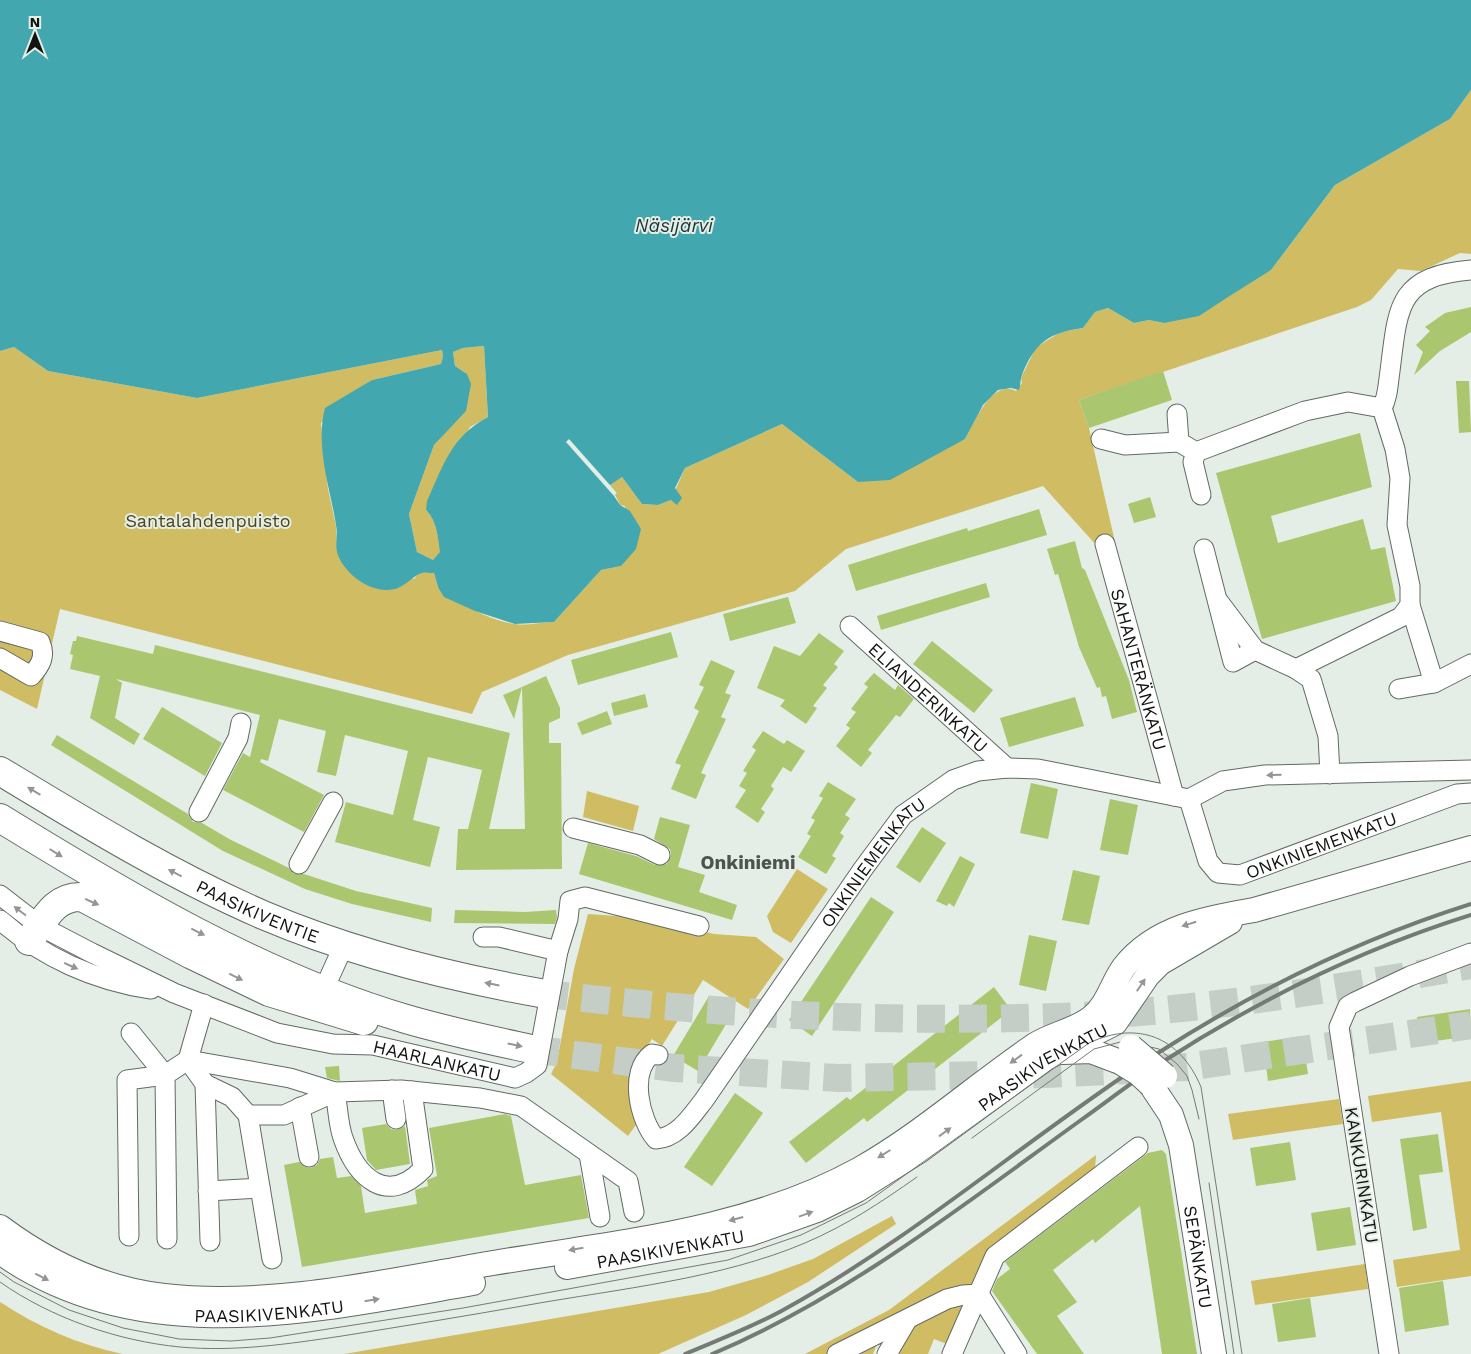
<svg xmlns="http://www.w3.org/2000/svg" width="1471" height="1354" viewBox="0 0 1471 1354" font-family="'Work Sans',sans-serif">
	<style>
		.green { fill: #d0bc62 }
		.water { fill: #42a7af; fill-rule: evenodd }
		.pier { fill: #e4eee6 }
		.building { fill: #aac66f }
		.lines { fill: none; stroke-linecap: round; stroke-linejoin: round }
		.highway-tunnel { stroke: #c4cdc6; stroke-width: 28; stroke-dasharray: 28 14; stroke-linecap: butt }
		.minor-casing { stroke: #626a63; stroke-width: 21 }
		.major-casing { stroke: #626a63; stroke-width: 26 }
		.highway-casing { stroke: #626a63; stroke-width: 30 }
		.minor { stroke: #fff; stroke-width: 19 }
		.major { stroke: #fff; stroke-width: 24 }
		.highway { stroke: #fff; stroke-width: 28 }
		.tram { stroke: #747a75; stroke-width: 1 }
		.rail { stroke: #747a75; stroke-width: 4 }
		.major-bridge-casing { stroke: #626a63; stroke-width: 26; stroke-linecap: butt }
		.major-bridge { stroke: #fff; stroke-width: 24 }
		.oneway { fill: #949594 }
		.labels { text-anchor: middle; dominant-baseline: central; stroke-width: 4; stroke-linejoin: round; paint-order: stroke }
		.park-label { font-size: 18px; fill: #4d441c; stroke: #e4eee6 }
		.street-label { font-size: 18px; fill: #111411; stroke: #e4eee6 }
		.water-label { font-size: 19px; font-style: italic; fill: #1d3436; stroke: #e4eee6 }
		.neighbourhood-label { font-size: 19px; font-weight: bold; fill: #4c544d; stroke: #e4eee6 }
	</style>
	<rect width="100%" height="100%" fill="#e4eee6"/>
	<path class="green" d="M1471,90V254L1460,253L1421,271L1398,269L1371,300L1357,307L1079,400L1089,428L1115,542L1097,546L1043,486L846,549L795,591L568,655L482,692L472,714L60,609L37,709L0,690V351L14,347L48,371L197,398L442,350L443,356L441,364L372,380L355,391L321,423L328,489L336,526L337,552L414,579L419,573H434L438,587C461,603 486,620 515,624C527,626 541,622 554,622L601,570L621,566L625,506L620,505L610,484L622,477L642,504L658,505L671,500L685,468L782,424L858,482L965,439C974,423 992,378 1016,391L1022,383L1021,378L1036,347L1061,332L1083,328L1095,312L1108,308L1134,323L1149,320L1164,323L1271,270L1335,185L1450,119Z
		M484,346L488,417L470,427L426,510C437,521 438,537 441,552L433,560L417,552L409,514L434,445L449,428L467,374L455,366L453,352L463,348Z
		M587,791L639,806L633,831L583,817Z
		M797,869L828,889L791,943L773,932L767,916Z
		M588,914L645,918L714,934L756,937L784,959L748,1009L703,980L662,1046L652,1039L632,1070L638,1122L628,1136L551,1074L557,1062L574,969Z
		M1471,1081V1276L1397,1287L1393,1260L1460,1250L1441,1112L1372,1122L1368,1096Z
		M1339,1099L1343,1124L1233,1140L1228,1114Z
		M1096,1155L1095,1170L989,1253L947,1344L934,1339L928,1354H901L877,1344L873,1354H805L889,1310Z
		M892,1216L896,1224L808,1282L746,1315L658,1354H344L709,1292L765,1276L813,1259Z
		M1365,1264L1368,1289L1255,1305L1251,1281Z
		M0,1302C38,1327 79,1345 123,1354H0Z"/>
	<path class="water" d="M0,0H1471V90L1450,119L1335,185L1271,270L1228,297L1199,316L1164,323L1149,320L1134,323L1108,308L1095,312L1083,328C1049,333 1035,342 1022,375C1020,380 1021,384 1019,390L1011,388L998,390L983,405L965,439L890,480L858,482L782,424L685,468L675,488L682,498L677,505L671,500L658,505L642,504L622,477L610,485L617,493L614,496L620,505L630,511L641,529L636,549L621,566L601,570L554,622L515,624L475,611L444,597L438,587L434,573C429,573 422,572 419,574C403,584 400,593 378,589C360,585 342,569 337,552C335,544 338,533 336,525C330,487 315,447 325,408L372,380L441,364L443,356L442,350L197,398L48,371L14,347L0,351ZM484,346L488,417C451,437 444,464 427,501L426,510C437,521 438,537 440,552L433,560L417,552L409,514L434,445L466,411L471,384L467,374L455,366L453,352L463,348Z"/>
	<path class="pier" d="M569,439L617,493L614,496L566,442Z"/>
	<path class="building" d="M1471,307V332L1440,351L1414,375L1423,352L1416,345L1430,331L1425,327L1445,313Z
		M1163,371L1172,400L1089,428L1079,400Z
		M1456,381H1469L1471,432L1459,433Z
		M1360,433L1372,487L1271,516L1278,543L1363,519L1371,550L1385,547L1396,601L1262,639L1216,473Z
		M1150,497L1156,517L1134,523L1128,504Z
		M1039,509L1047,535L856,591L848,565L967,528L968,531Z
		M1075,541L1082,568L1085,570L1129,680L1137,712L1112,719L1106,696L1102,697L1100,687L1097,688L1079,647L1058,574L1055,575L1047,549Z
		M986,583L990,597L881,630L877,616Z
		M788,597L796,623L730,641L723,614Z
		M671,632L678,657L578,685L571,660Z
		M819,633L844,651L834,664L838,667L823,685L827,688L813,706L817,708L806,724L780,706L785,700L757,688L774,646L800,656Z
		M77,636L153,654L155,645L510,733L489,829H525L522,687L546,676L560,708V718L549,723V743H561L562,869L456,870L458,829H468L482,770L428,757L413,820L440,827L430,867L335,842L346,802L393,815L408,751L345,735L336,776L317,772L326,731L279,719L268,761L261,759L260,762L324,795L304,832L223,790L243,753L250,757L260,715L116,679L122,683L115,718L140,734L134,745L90,718L100,676L70,669L73,655L70,654L73,641H76Z
		M932,641L993,690L974,713L913,664Z
		M711,660L735,671L725,693L731,695L721,717L726,719L701,773L706,775L696,799L671,789L681,765L675,763L699,711L694,708L704,687L699,685Z
		M874,673L895,690L898,685L914,699L900,717L896,715L868,750L872,753L861,767L836,746L850,728L846,725L856,712L851,709L868,687L864,684Z
		M522,687L514,719L503,695Z
		M645,694L648,707L614,716L611,703Z
		M1075,697L1084,726L1009,747L1000,718Z
		M162,707L222,743L205,776L143,739Z
		M607,711L612,724L582,735L577,723Z
		M763,731L784,744L787,740L805,751L791,772L783,767L771,786L774,789L761,809L765,812L758,823L735,807L746,790L739,786L747,773L743,771L756,750L752,747Z
		M57,735L188,814L193,822L202,823L231,840L289,868L294,874H304L356,891L432,908L431,922L352,904L305,889L223,851L51,745Z
		M828,782L856,799L845,815L850,818L840,833L844,836L832,856L836,858L826,874L798,857L811,836L807,834L815,820L811,818L823,798L819,796Z
		M1031,783L1058,789L1048,839L1020,833Z
		M1110,799L1138,805L1128,855L1100,850Z
		M660,817L690,825L678,867L705,875L699,892L737,905L732,920L579,874L588,843L636,856L655,865L667,864L671,855L670,849L654,839Z
		M922,827L946,843L920,883L896,867Z
		M960,856L975,864L954,907L949,903L947,906L936,901Z
		M1073,870L1100,876L1089,925L1062,920Z
		M871,897L894,912L812,1036L789,1020Z
		M455,910L525,912L556,910L557,917L555,924L454,923Z
		M1029,935L1057,941L1046,991L1019,985Z
		M994,987L1011,1010L867,1122L864,1118L806,1163L789,1142L847,1097L850,1100Z
		M709,996L734,1011L698,1071L673,1056Z
		M1470,1009L1471,1036L1421,1043L1417,1017Z
		M1302,1036L1308,1074L1268,1081L1263,1042Z
		M339,1066L340,1081L327,1078L325,1067Z
		M735,1093L763,1113L712,1186L684,1167Z
		M505,1114L511,1116L525,1185L581,1175L589,1218L302,1267L284,1165L299,1162L305,1167L310,1168L317,1165L320,1159L333,1157L337,1178L351,1176L361,1186L365,1213L417,1204L415,1190L428,1186L427,1180L437,1176L429,1128Z
		M386,1124L391,1129L397,1130L405,1126L410,1164L376,1170L367,1160L362,1128Z
		M1438,1134L1443,1172L1419,1175L1427,1228L1413,1231L1400,1139Z
		M1290,1142L1296,1180L1256,1186L1250,1148Z
		M1162,1150L1166,1154L1197,1354H1162L1140,1206L1095,1243L1093,1239L1053,1270L1077,1302L1057,1316L1084,1354H1037L992,1291L997,1279L1010,1269L1005,1262L1148,1153Z
		M1350,1207L1356,1245L1317,1251L1311,1213Z
		M1443,1281L1449,1325L1405,1332L1399,1288Z
		M1310,1298L1316,1337L1278,1342L1272,1304Z"/>
	<g class="lines">
		<path class="highway-tunnel" d="M540,993C711,1014 884,1023 1056,1017C1196,1012 1334,989 1471,965
			M531,1049L674,1068L838,1078L1047,1074L1187,1067L1471,1025"/>
		<g class="minor-casing">
			<g id="minor">
				<path d="M1382,408C1388,397 1388,384 1390,371C1398,307 1397,276 1471,270"/>
				<path d="M1177,414L1179,442"/>
				<path d="M1101,439L1125,445L1179,442L1196,452L1305,411L1348,402L1382,408L1395,449L1400,478L1397,525L1410,586V605L1401,617L1296,669"/>
				<path d="M1196,452L1193,462L1201,495"/>
				<path id="s1" d="M1105,544L1174,796"/>
				<path d="M1204,549L1233,662L1255,650"/>
				<path d="M1219,602L1255,650L1296,669L1311,679L1328,736L1330,774"/>
				<path d="M1410,605L1434,683"/>
				<path id="s2" d="M850,626L1007,768"/>
				<path d="M0,631L40,642C46,656 41,665 31,676L0,658"/>
				<path d="M1399,689L1434,683L1471,664"/>
				<path id="s3" d="M1189,799L1208,861L1218,873L1240,875L1457,794L1471,793"/>
				<path d="M199,812L238,738L241,723"/>
				<path d="M573,828L640,845L660,855"/>
				<path d="M299,864L333,802"/>
				<path id="s4" d="M0,895L40,926L92,953L174,993L277,1033L333,1044L373,1045L515,1078L526,1073L537,1065L558,951L568,919L570,901L585,897L699,926"/>
				<path d="M0,920C42,957 95,981 151,989"/>
				<path d="M483,937H499L558,951"/>
				<path d="M324,989L344,945"/>
				<path d="M204,1004L188,1060L205,1084L210,1241"/>
				<path d="M131,1033L165,1075"/>
				<path id="s5" d="M658,1055L652,1054C628,1072 640,1121 656,1139C678,1138 692,1115 704,1100L863,869L903,815L953,780L978,771L1007,768L1038,769L1189,799L1223,781L1265,775L1471,770"/>
				<path d="M205,1084L232,1097L248,1115L272,1259"/>
				<path d="M392,1090L396,1119"/>
				<path d="M300,1107L309,1157"/>
				<path d="M248,1115H284L335,1092C338,1107 338,1124 343,1138C357,1178 387,1206 423,1169L412,1091"/>
				<path d="M589,1154L600,1217"/>
				<path d="M208,1191L260,1188"/>
				<path d="M129,1236L127,1080L165,1075"/>
				<path d="M167,1239L165,1075L188,1060L290,1078L335,1092L401,1090L480,1098L521,1106L628,1181L634,1212"/>
				<path d="M979,1294L1017,1354"/>
				<path d="M837,1354L947,1299L963,1295L979,1294"/>
				<path d="M887,1354L907,1320"/>
				<path d="M952,1354L995,1256L1138,1147"/>
				<path d="M1389,1354L1339,1027L1348,1006L1355,1002L1410,976L1471,953"/>
			</g>
		</g>
		<g class="major-casing">
			<g id="major">
				<path d="M1063,1052L1091,1051L1120,1062"/>
				<path id="s6" d="M1151,1085L1171,1115L1181,1145L1214,1354"/>
				<path d="M0,1227C48,1263 104,1289 164,1296C271,1308 388,1281 493,1263C618,1242 748,1231 860,1169C922,1134 976,1085 1035,1045C1052,1034 1074,1031 1091,1018C1108,1005 1112,983 1124,967C1155,927 1207,918 1254,910L1471,848"/>
				<path id="s7" d="M0,1252C140,1352 317,1310 473,1283"/>
				<path id="s8" d="M567,1267L749,1234L817,1210L857,1190L919,1151L1046,1058L1115,1023L1148,975L1160,963L1230,922"/>
			</g>
		</g>
		<g class="highway-casing">
			<g id="highway">
				<path id="s9" d="M0,771C86,823 171,875 263,915C352,953 445,976 540,993"/>
				<path d="M0,818C128,897 261,976 406,1019C447,1031 490,1040 531,1049"/>
				<path d="M29,941C44,921 53,896 82,897L192,955L269,992L364,1021"/>
			</g>
		</g>
		<use href="#minor" class="minor"/>
		<use href="#major" class="major"/>
		<use href="#highway" class="highway"/>
		<path class="tram" d="M972,1138L1094,1049L1124,1041L1159,1049L1177,1064L1187,1076L1192,1090L1199,1119
			M1209,1183L1234,1354
			M0,1272L14,1282L69,1310L123,1328L179,1339L231,1341L270,1338L463,1308L728,1260L801,1235L866,1203L1089,1043C1138,1020 1180,1037 1201,1087L1242,1354
			M0,1282C51,1318 118,1341 180,1347C235,1352 288,1344 342,1336C404,1326 466,1316 528,1305C618,1289 720,1279 805,1243C847,1225 880,1203 917,1177"/>
		<path class="rail" d="M685,1354C718,1340 753,1327 785,1309C917,1236 1031,1135 1158,1053C1256,990 1360,939 1471,904
			M712,1354C847,1297 963,1205 1081,1120C1109,1100 1136,1079 1164,1061C1260,999 1362,949 1471,915"/>
		<g class="major-bridge-casing">
			<path id="major-bridge" d="M1131,1047L1165,1076
				M1120,1062L1138,1073L1151,1085"/>
		</g>
		<use href="#major-bridge" class="major-bridge"/>
	</g>
	<defs><path id="oneway-solid" d="M-6-.8H1V-3.2L6.5 0L1 3.2V.8H-6Z" transform="scale(1.25)"/></defs>
	<g class="oneway">
		<use href="#oneway-solid" transform="translate(1274 775) rotate(179)"/>
		<use href="#oneway-solid" transform="translate(34 791) rotate(-149)"/>
		<use href="#oneway-solid" transform="translate(56 853) rotate(32)"/>
		<use href="#oneway-solid" transform="translate(175 873) rotate(-153)"/>
		<use href="#oneway-solid" transform="translate(92 902) rotate(24)"/>
		<use href="#oneway-solid" transform="translate(20 911) rotate(-143)"/>
		<use href="#oneway-solid" transform="translate(1189 924) rotate(163)"/>
		<use href="#oneway-solid" transform="translate(198 932) rotate(26)"/>
		<use href="#oneway-solid" transform="translate(71 966) rotate(24)"/>
		<use href="#oneway-solid" transform="translate(236 977) rotate(26)"/>
		<use href="#oneway-solid" transform="translate(492 984) rotate(-169)"/>
		<use href="#oneway-solid" transform="translate(1141 985) rotate(-56)"/>
		<use href="#oneway-solid" transform="translate(515 1045) rotate(12)"/>
		<use href="#oneway-solid" transform="translate(1016 1059) rotate(144)"/>
		<use href="#oneway-solid" transform="translate(945 1132) rotate(-36)"/>
		<use href="#oneway-solid" transform="translate(884 1154) rotate(148)"/>
		<use href="#oneway-solid" transform="translate(806 1214) rotate(-20)"/>
		<use href="#oneway-solid" transform="translate(736 1219) rotate(165)"/>
		<use href="#oneway-solid" transform="translate(576 1249) rotate(170)"/>
		<use href="#oneway-solid" transform="translate(42 1277) rotate(27)"/>
		<use href="#oneway-solid" transform="translate(372 1300) rotate(-9)"/>
	</g>
	<g class="labels">
		<g class="park-label">
			<text x="208" y="520">Santalahdenpuisto</text>
		</g>
		<g class="street-label">
			<text stroke="none"><textPath href="#s1" startOffset="130">SAHANTERÄNKATU</textPath></text>
			<text stroke="none"><textPath href="#s2" startOffset="106">ELIANDERINKATU</textPath></text>
			<text stroke="none"><textPath href="#s3" startOffset="189">ONKINIEMENKATU</textPath></text>
			<text stroke="none"><textPath href="#s5" startOffset="455">ONKINIEMENKATU</textPath></text>
			<text stroke="none"><textPath href="#s9" startOffset="294">PAASIKIVENTIE</textPath></text>
			<text stroke="none"><textPath href="#s4" startOffset="474">HAARLANKATU</textPath></text>
			<text stroke="none"><textPath href="#s8" startOffset="525">PAASIKIVENKATU</textPath></text>
			<text transform="translate(1362 1175) rotate(81)">KANKURINKATU</text>
			<text stroke="none"><textPath href="#s8" startOffset="105">PAASIKIVENKATU</textPath></text>
			<text stroke="none"><textPath href="#s6" startOffset="181">SEPÄNKATU</textPath></text>
			<text stroke="none"><textPath href="#s7" startOffset="282">PAASIKIVENKATU</textPath></text>
		</g>
		<g class="water-label">
			<text x="674" y="225">Näsijärvi</text>
		</g>
		<g class="neighbourhood-label">
			<text x="748" y="862">Onkiniemi</text>
		</g>
	</g>
	<g transform="translate(35 35)" stroke="#e4eee6" stroke-width="4" paint-order="stroke">
	<path d="M0-4L9 19L0 12L-9 19Z" fill="#111411"/>
	<text y="-8" font-size="14" font-weight="bold" text-anchor="middle" fill="#111411">N</text>
	</g>
</svg>
